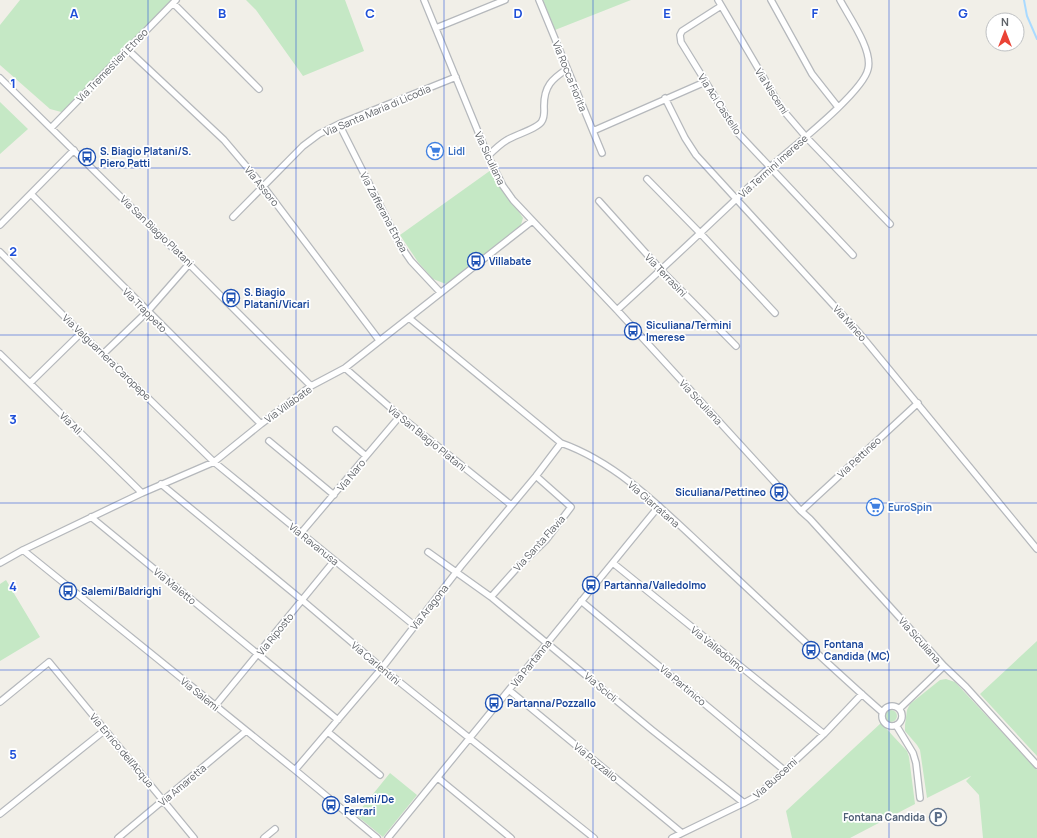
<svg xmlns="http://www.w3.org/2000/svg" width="1037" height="838" viewBox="0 0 1037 838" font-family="Manrope,sans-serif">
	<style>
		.green { fill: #c5e8c5 }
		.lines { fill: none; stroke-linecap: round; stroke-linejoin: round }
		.stream { stroke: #aadaff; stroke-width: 2 }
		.minor-casing { stroke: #b5b8bc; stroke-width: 8 }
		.minor { stroke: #fff; stroke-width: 5.5 }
		.grid { fill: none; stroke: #1d4ed8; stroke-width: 1; stroke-opacity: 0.55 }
		.labels { text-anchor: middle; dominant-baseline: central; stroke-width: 3.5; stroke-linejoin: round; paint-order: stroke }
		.street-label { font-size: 10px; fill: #5f6368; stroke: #fff }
		.transit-label { font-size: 10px; font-weight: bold; fill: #164399; stroke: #fff; text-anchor: start }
		.shop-label { font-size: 10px; font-weight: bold; fill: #366cbe; stroke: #fff; text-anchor: start }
		.service-label { font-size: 10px; font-weight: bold; fill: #4e5e75; stroke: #fff; text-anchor: end }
		.grid-label { font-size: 13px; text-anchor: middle; font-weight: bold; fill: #1d4ed8; stroke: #fff; stroke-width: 3.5; stroke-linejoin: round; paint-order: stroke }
	</style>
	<rect width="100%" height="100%" fill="#f1efe8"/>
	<path class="green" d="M20,0H176L65,113L50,109L0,65V25Z
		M246,0H345L364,51L303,76L256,10Z
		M543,0H631L555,30Z
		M0,102L28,129L0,154Z
		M491,170L523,218L520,228L446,284L433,279L418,262L400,235Z
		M6,580L40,637L0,661V584Z
		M1037,641V756L980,694Z
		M946,679L955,682L1037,770V838H983L979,795L966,781L971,776L927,798L920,750L917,745L905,731V725L907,710L910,704L940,680Z
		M885 716a6 6 0 1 1 12 0a6 6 0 1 1-12 0Z
		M881,723L907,751L909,757L915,804L850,838H792L786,811Z
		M390,773L417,795L383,837L356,815Z"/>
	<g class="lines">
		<path class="stream" d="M1024,0L1027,16L1037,39"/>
		<g class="minor-casing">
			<path id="minor" d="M424,0L488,156L503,186L513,200L617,310L801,511L810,519L944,666L966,687L1037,765
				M539,0L602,153
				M718,0L782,109L806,137L890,224
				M771,0L812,74L838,107
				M173,3L259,89
				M721,6L682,31L680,35L681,42L736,131L853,255
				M436,28L505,0
				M127,49L224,140L263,186L379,340
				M0,78L189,264L311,386
				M665,98L685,138L696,155L860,334L1037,549
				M339,124L400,245L411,261L440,292
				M51,128L176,0
				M593,131L705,82
				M488,156C494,150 500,144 507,140C515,135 539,128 542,121C545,116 544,111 544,106C544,86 552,79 567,69
				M647,179L700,233L775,313
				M31,194L261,424
				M599,201L661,270L736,346
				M233,217L303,146L319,134L339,124L456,77
				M0,225L74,150
				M0,252L81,333L214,462L415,626
				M617,310C668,264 718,216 768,169C789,150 863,93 868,69C873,50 849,17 840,0
				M409,318L561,443C621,464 669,516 715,558C771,610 825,662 882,712
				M0,354L142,493
				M103,354L147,312L189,264
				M345,368L400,416L511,505
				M30,383L81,333
				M336,430L366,456
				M269,441L334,495
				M161,484L302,600L382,668L594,838
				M801,511L918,403
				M91,517L338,720
				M301,533L400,416
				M23,550L295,770L377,838
				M428,552L491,597L652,730L744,803
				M0,563L23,550L142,493L214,462L261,424L311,386L345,368L532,221
				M613,563L824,734
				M491,597L516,569L546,540L571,507L536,476
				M581,601L784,770
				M509,690L682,833
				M0,702L49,662L194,838
				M882 716a10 10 0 1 1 20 0a10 10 0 1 1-20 0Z
				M215,706L334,561
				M899,709L944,666
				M896,725L913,753L916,763L920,798
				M328,732L380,775
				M295,770L382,668L461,566L536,476L561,443
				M438,778L511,838
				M0,814L105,730
				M118,838L246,731
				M264,838L275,829
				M388,838L659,506
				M672,838L744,803L757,796L824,734L862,694"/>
		</g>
		<use href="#minor" class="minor"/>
	</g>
	<path class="grid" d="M148,0V838M296,0V838M444,0V838M593,0V838M741,0V838M889,0V838M0,168H1037M0,335H1037M0,503H1037M0,670H1037"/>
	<defs>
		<g id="supermarket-ring" transform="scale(0.9)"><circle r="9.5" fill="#fff" stroke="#3f7fe0" stroke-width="1.5"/><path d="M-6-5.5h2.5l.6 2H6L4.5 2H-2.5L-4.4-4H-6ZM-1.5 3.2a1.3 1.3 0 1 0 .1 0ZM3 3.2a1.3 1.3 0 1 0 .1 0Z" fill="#3f7fe0"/></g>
		<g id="bus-ring" transform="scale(0.9)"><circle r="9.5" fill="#fff" stroke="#1a4fb4" stroke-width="1.5"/><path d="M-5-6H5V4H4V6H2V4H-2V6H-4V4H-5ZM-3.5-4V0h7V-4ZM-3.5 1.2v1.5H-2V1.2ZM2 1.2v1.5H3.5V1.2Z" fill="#1a4fb4"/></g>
		<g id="parking-ring" transform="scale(0.9)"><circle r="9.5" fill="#fff" stroke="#5c6f8a" stroke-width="1.5"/><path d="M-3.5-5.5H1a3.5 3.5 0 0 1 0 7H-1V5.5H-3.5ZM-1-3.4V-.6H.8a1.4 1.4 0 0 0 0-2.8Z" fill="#5c6f8a"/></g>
	</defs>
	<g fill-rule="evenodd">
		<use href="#supermarket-ring" x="435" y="151"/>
		<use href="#bus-ring" x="87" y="157"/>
		<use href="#bus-ring" x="476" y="261"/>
		<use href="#bus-ring" x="231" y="298"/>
		<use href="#bus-ring" x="633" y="331"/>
		<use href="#bus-ring" x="779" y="492"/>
		<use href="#supermarket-ring" x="875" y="507"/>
		<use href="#bus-ring" x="591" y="585"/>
		<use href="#bus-ring" x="68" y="591"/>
		<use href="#bus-ring" x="811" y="650"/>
		<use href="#bus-ring" x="494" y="703"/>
		<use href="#bus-ring" x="331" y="805"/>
		<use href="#parking-ring" x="938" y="817"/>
	</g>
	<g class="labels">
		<g class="street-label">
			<text transform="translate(112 65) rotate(-46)">Via Tremestieri Etneo</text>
			<text transform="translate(570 76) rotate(68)">Via Rocca Fiorita</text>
			<text transform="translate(772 91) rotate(57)">Via Niscemi</text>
			<text transform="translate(720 104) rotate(57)">Via Aci Castello</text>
			<text transform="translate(377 110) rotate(-23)">Via Santa Maria di Licodia</text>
			<text transform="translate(490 158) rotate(65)">Via Siculiana</text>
			<text transform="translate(773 166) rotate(-42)">Via Termini Imerese</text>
			<text transform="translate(262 186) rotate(51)">Via Assoro</text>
			<text transform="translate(384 212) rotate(62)">Via Zafferana Etnea</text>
			<text transform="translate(157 231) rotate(44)">Via San Biagio Platani</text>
			<text transform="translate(666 275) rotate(46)">Via Terrasini</text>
			<text transform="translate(145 310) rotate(45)">Via Trappeto</text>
			<text transform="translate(850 323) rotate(48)">Via Mineo</text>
			<text transform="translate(107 357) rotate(44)">Via Valguarnera Caropepe</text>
			<text transform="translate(701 402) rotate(47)">Via Siculiana</text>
			<text transform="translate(288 404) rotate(-36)">Via Villabate</text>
			<text transform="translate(71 423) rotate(45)">Via Alì</text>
			<text transform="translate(427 438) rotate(39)">Via San Biagio Platani</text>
			<text transform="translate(859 457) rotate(-43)">Via Pettineo</text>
			<text transform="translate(351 475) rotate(-51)">Via Naro</text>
			<text transform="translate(654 504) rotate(41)">Via Giarratana</text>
			<text transform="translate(539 543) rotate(-48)">Via Santa Flavia</text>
			<text transform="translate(314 544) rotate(39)">Via Ravanusa</text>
			<text transform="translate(175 586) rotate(39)">Via Maletto</text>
			<text transform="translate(429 607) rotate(-52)">Via Aragona</text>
			<text transform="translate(275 634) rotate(-51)">Via Riposto</text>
			<text transform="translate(920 640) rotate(48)">Via Siculiana</text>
			<text transform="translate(718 649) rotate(39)">Via Valledolmo</text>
			<text transform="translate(376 663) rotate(40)">Via Carlentini</text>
			<text transform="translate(531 663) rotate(-51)">Via Partanna</text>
			<text transform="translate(683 685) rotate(40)">Via Partinico</text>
			<text transform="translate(601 687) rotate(40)">Via Scicli</text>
			<text transform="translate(200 694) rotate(39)">Via Salemi</text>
			<text transform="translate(122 750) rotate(50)">Via Enrico dell'Acqua</text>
			<text transform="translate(596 762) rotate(40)">Via Pozzallo</text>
			<text transform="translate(775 778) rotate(-42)">Via Buscemi</text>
			<text transform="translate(182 785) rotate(-40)">Via Amaretta</text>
		</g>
		<g class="transit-label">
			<text x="100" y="151">S. Biagio Platani/S.<tspan x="100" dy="12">Piero Patti</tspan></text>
			<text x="489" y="261">Villabate</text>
			<text x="244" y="292">S. Biagio<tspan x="244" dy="12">Platani/Vicari</tspan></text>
			<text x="646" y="325">Siculiana/Termini<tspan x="646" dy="12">Imerese</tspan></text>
			<text x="766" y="492" text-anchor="end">Siculiana/Pettineo</text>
			<text x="604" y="585">Partanna/Valledolmo</text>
			<text x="81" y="591">Salemi/Baldrighi</text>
			<text x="824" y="644">Fontana<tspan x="824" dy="12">Candida (MC)</tspan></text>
			<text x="507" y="703">Partanna/Pozzallo</text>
			<text x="344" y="799">Salemi/De<tspan x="344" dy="12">Ferrari</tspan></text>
		</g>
		<g class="shop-label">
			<text x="448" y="151">Lidl</text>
			<text x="888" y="507">EuroSpin</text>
		</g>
		<g class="service-label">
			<text x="925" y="817">Fontana Candida</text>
		</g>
	</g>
	<g class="grid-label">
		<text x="74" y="18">A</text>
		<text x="222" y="18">B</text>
		<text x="370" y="18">C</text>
		<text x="518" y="18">D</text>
		<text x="667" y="18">E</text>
		<text x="815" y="18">F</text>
		<text x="963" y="18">G</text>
		<text x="13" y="88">1</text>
		<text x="13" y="256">2</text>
		<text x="13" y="424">3</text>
		<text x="13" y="591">4</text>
		<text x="13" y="759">5</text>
	</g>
	<g transform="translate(1005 32)"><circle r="19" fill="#ffffff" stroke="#bfc1c3"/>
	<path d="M0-3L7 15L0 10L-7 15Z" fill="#ea4335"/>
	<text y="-6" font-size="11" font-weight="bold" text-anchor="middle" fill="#5f6368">N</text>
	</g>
</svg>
